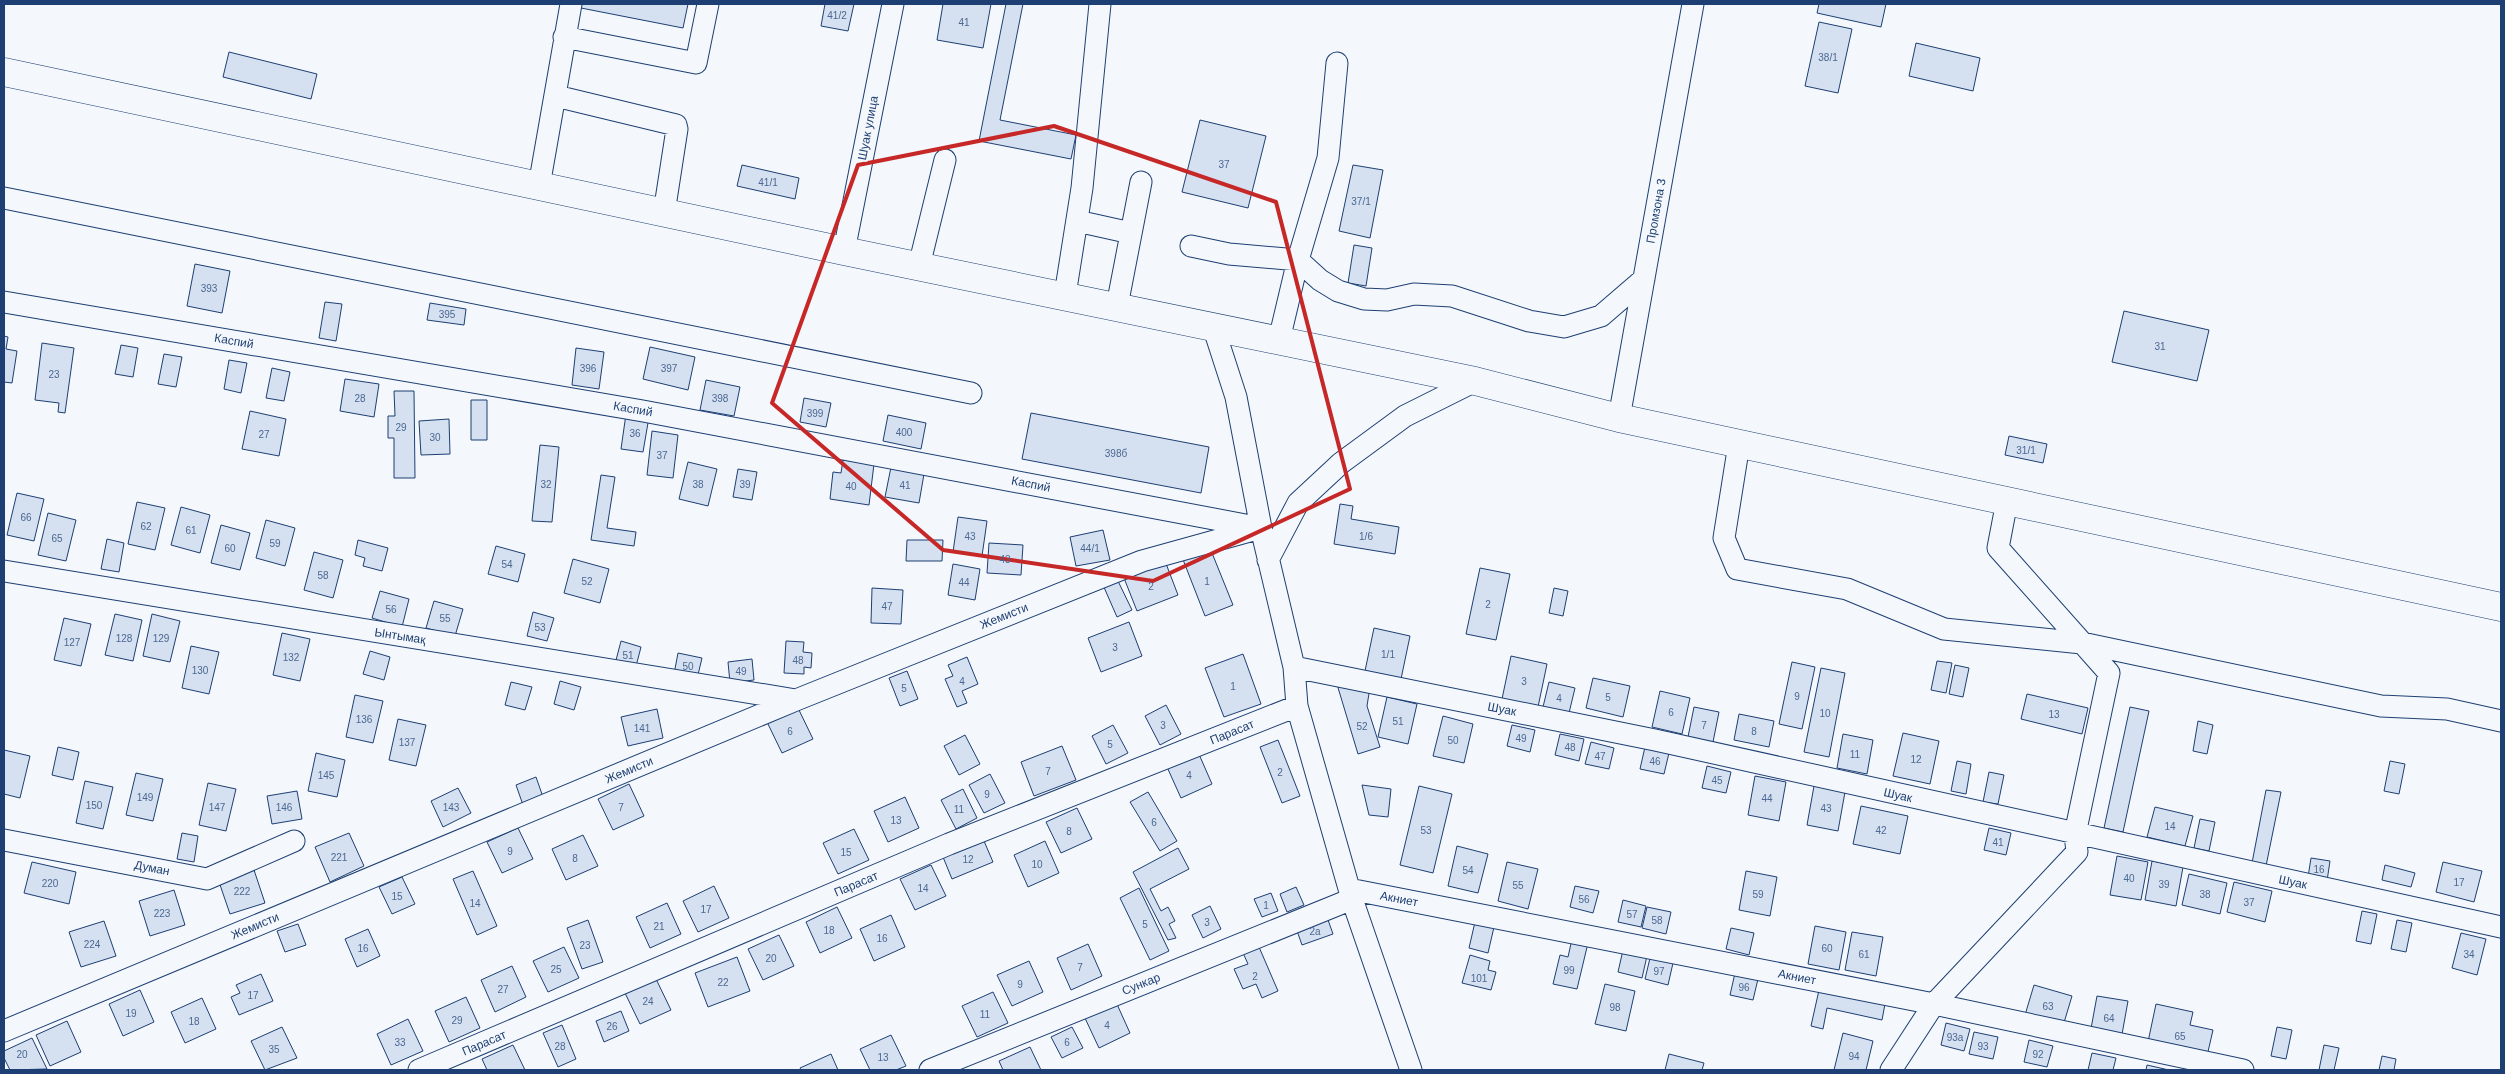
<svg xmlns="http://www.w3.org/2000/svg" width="2505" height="1074" viewBox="0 0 2505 1074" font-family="Arial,sans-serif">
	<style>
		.building { fill: #d5e0f0; stroke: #1d3f73 }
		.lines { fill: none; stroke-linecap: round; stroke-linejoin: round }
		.minor-casing { stroke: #1d3f73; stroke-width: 23 }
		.major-casing { stroke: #1d3f73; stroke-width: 29 }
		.minor { stroke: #f4f7fb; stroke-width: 21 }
		.major { stroke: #f4f7fb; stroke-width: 28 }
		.marked { fill: none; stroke: #c62828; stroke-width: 4; stroke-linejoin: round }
		.labels { text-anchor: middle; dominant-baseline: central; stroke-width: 4; stroke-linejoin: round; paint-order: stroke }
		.number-label { font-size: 10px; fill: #4b6792 }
		.street-label { font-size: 12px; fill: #1d3f73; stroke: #f4f7fb }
	</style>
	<rect width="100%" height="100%" fill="#f4f7fb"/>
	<path class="building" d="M582,4H688L683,28L581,8Z
		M825,4H854L848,31L821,26Z
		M943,4H991L983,48L937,40Z
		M1006,4H1023L1000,120L1076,135L1071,159L979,141Z
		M1819,4H1886L1881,27L1817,13Z
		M1819,22L1852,29L1838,93L1805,86Z
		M1916,43L1980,58L1973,91L1909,76Z
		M229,52L317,74L311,99L223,77Z
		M1200,120L1266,136L1248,208L1182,192Z
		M742,165L799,178L795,199L737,186Z
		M1353,165L1383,170L1370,238L1339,231Z
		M1354,245L1372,248L1366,286L1348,283Z
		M195,264L230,271L222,313L187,306Z
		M325,302L342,304L336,341L319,338Z
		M430,303L466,309L464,325L427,320Z
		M2124,311L2209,330L2197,381L2112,362Z
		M4,336L8,337L6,349L17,351L12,383L4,382Z
		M42,343L74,348L65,413L58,412L59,403L35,400Z
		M121,345L138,348L133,377L115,374Z
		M650,347L695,357L688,390L643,379Z
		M576,348L604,352L599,389L572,385Z
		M164,354L182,357L176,387L158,384Z
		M229,360L247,363L241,393L224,389Z
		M272,368L290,372L284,401L266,398Z
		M345,379L379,384L374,417L340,411Z
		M706,380L740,387L734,416L700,410Z
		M394,391H414L415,478H394V438H388V416H395Z
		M804,398L831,403L826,427L800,422Z
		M471,400H487V440H471Z
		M250,411L286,419L279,456L242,449Z
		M1031,413L1209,447L1201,493L1022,459Z
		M626,414L649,417L643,452L621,449Z
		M888,415L926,423L921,449L883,441Z
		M449,419L450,454L421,455L419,421Z
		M652,431L678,435L673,478L647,475Z
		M2009,436L2047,444L2043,463L2005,455Z
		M540,445L559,447L552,522L532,521Z
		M843,460L874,464L869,505L830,499L833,472L841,473Z
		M688,462L717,469L708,506L679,499Z
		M891,467L924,474L919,503L885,497Z
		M738,469L757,472L752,500L733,497Z
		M601,475L615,477L607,528L636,532L634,546L591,540Z
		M17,493L44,499L34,541L7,535Z
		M137,502L165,508L155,550L128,544Z
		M1340,504L1353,506L1351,519L1399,527L1395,554L1334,544Z
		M181,507L210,515L200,553L171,545Z
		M48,513L76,520L66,561L38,555Z
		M958,517L987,521L982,556L953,552Z
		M266,520L295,528L285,566L256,558Z
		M221,525L250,533L240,570L211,563Z
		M1103,530L1110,560L1076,566L1070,537Z
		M107,539L124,543L119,572L101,569Z
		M358,540L388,548L382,571L363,566L365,558L355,555Z
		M907,540H943L942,561H906Z
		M989,543L1023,545L1021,575L987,573Z
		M496,546L525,554L518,582L488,574Z
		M1210,548L1233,605L1205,616L1182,557Z
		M314,552L343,560L333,598L304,590Z
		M573,559L609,569L600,603L564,593Z
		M1165,561L1178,595L1137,611L1124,578Z
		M953,564L980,569L975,600L948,595Z
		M1480,568L1510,574L1496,640L1466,634Z
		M1117,579L1132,610L1117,617L1103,585Z
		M872,588L903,590L901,624L871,623Z
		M1554,588L1568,591L1563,616L1549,613Z
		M380,591L409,599L402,627L372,618Z
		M434,601L463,609L455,636L426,628Z
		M533,612L554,618L547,641L527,636Z
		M115,614L142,620L133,661L105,655Z
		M152,614L180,621L170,662L143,656Z
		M64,618L91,624L81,666L54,660Z
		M1129,622L1142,656L1101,672L1088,638Z
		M1374,628L1410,636L1401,679L1365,671Z
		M282,633L310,639L300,681L273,675Z
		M621,641L641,647L635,670L615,664Z
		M786,641L804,642L803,652L812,653L811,668L804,667V674L784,673Z
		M191,646L219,652L209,694L182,688Z
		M370,651L390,657L384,680L363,674Z
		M678,653L702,658L697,679L674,674Z
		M1243,654L1261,704L1224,717L1205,668Z
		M1511,656L1547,664L1538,707L1502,699Z
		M967,657L978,684L962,691L967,703L957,707L945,679L953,676L948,665Z
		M752,659L754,680L730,683L728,662Z
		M1937,661L1952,663L1946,693L1931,690Z
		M1792,662L1815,667L1802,729L1779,724Z
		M1955,665L1969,668L1963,697L1949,694Z
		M1821,668L1845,673L1829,757L1804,752Z
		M907,671L918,699L900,706L889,678Z
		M1593,678L1630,686L1623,717L1586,708Z
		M560,681L581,687L574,710L554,704Z
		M1336,681L1370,687L1367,706L1380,747L1358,754Z
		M511,682L532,687L525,710L505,705Z
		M1549,682L1575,688L1569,713L1543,707Z
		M1660,691L1690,698L1682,734L1652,727Z
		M2027,694L2088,708L2082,734L2021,719Z
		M355,695L383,701L373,743L346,737Z
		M1387,697L1417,704L1408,744L1378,737Z
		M1166,705L1181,734L1160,745L1145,716Z
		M1694,707L1719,712L1713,742L1688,737Z
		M2130,707L2149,711L2123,832L2104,828Z
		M798,708L813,739L782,753L767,722Z
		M657,709L663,738L628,746L621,717Z
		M1739,714L1774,721L1769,747L1734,740Z
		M1443,716L1473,724L1464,763L1433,756Z
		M398,719L426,725L416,766L389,760Z
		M2198,721L2213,725L2207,754L2193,751Z
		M1113,725L1128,753L1106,764L1092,736Z
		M1512,725L1535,730L1530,752L1507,746Z
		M1903,733L1939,741L1930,784L1893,776Z
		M1560,734L1584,739L1579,761L1555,755Z
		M1843,734L1873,740L1867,774L1837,768Z
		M965,735L980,764L959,775L944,746Z
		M1278,740L1300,796L1282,803L1260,747Z
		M1591,742L1614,748L1609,769L1585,764Z
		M1062,746L1076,780L1034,796L1021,762Z
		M58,747L79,752L73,780L52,775Z
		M1645,747L1669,753L1664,774L1640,769Z
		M4,750L30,756L20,798L4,794Z
		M1198,752L1212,784L1181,798L1167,767Z
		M316,753L345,760L337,797L308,791Z
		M1957,761L1971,764L1966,794L1951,791Z
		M2390,761L2405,764L2399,794L2384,791Z
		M1707,766L1731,772L1726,793L1702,788Z
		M1989,772L2004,775L1998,804L1983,802Z
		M136,773L163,779L153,821L126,815Z
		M990,774L1005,803L984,813L969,785Z
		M1755,776L1786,782L1779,821L1748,815Z
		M536,777L543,797L523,805L516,785Z
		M85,781L113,787L103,829L76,823Z
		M208,783L236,789L226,831L199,825Z
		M629,784L644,816L613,830L598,799Z
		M1362,785L1391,789L1388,817L1369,815Z
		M1419,786L1452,794L1433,873L1400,865Z
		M1814,786L1845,792L1838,831L1807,825Z
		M458,788L471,813L443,827L431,801Z
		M963,789L977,818L956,829L941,800Z
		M2266,790L2281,792L2266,866L2252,863Z
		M297,791L302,819L272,824L267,796Z
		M1148,792L1177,841L1160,851L1130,802Z
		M905,797L919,828L888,842L874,811Z
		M1861,806L1908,816L1900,854L1853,844Z
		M2155,807L2193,816L2185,846L2147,837Z
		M1077,808L1092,839L1061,853L1046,822Z
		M2200,819L2215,822L2209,851L2194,848Z
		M518,828L533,859L502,873L487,842Z
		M1989,828L2011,833L2006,855L1984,850Z
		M854,829L869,860L838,874L823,843Z
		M182,833L198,836L194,862L177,859Z
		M349,833L364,866L330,882L315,847Z
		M583,835L598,866L566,880L552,849Z
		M984,841L993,862L952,879L943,857Z
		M1045,841L1059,873L1028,887L1014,855Z
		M1457,846L1488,854L1478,893L1448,886Z
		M1178,848L1189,869L1150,889L1161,911L1168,907L1175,921L1169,924L1176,938L1168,940L1133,872Z
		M2117,856L2148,862L2141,900L2110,895Z
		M2311,858L2330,861L2327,881L2308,877Z
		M2152,861L2183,867L2176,906L2145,900Z
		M32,862L76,872L69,904L24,893Z
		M1507,862L1538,869L1528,909L1498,901Z
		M2443,862L2482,871L2474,902L2436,892Z
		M931,865L946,896L915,910L900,879Z
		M2385,865L2415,873L2411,887L2382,880Z
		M253,867L265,903L230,914L218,879Z
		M473,871L497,926L477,935L453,879Z
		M1746,871L1777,877L1770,916L1739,910Z
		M2189,874L2227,883L2220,914L2182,905Z
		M402,877L415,904L392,914L379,887Z
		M2234,882L2272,891L2265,922L2227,912Z
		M714,886L729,918L698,932L683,901Z
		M1575,886L1599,891L1593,913L1570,907Z
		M1296,887L1304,905L1287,912L1280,894Z
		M1139,888L1169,951L1150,960L1120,898Z
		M174,890L185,925L150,936L139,901Z
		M1271,893L1278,911L1262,917L1254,899Z
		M1623,900L1646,906L1641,927L1618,922Z
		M667,903L681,934L650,948L636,917Z
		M1210,906L1221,929L1203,938L1192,915Z
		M837,907L852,938L820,953L806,922Z
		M1647,907L1671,912L1666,934L1642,928Z
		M2362,911L2377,914L2371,944L2356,941Z
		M891,915L905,947L874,961L860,929Z
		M1327,917L1333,934L1302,945L1296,928Z
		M588,920L603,962L582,969L567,928Z
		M2397,920L2412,923L2406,952L2391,949Z
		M104,921L116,956L81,967L69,932Z
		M1475,922L1494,927L1488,953L1469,948Z
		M298,924L306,945L285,952L277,931Z
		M1815,926L1846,932L1839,970L1808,964Z
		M1731,928L1754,933L1749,955L1726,949Z
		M368,929L380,956L357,967L345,939Z
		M1852,932L1883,937L1876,976L1845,970Z
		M2461,933L2486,939L2477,975L2452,968Z
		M779,935L794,966L763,980L748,949Z
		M1572,939L1588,943L1577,989L1553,984L1560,955L1568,957Z
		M1088,944L1102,976L1071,990L1057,958Z
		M564,947L579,978L548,992L533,961Z
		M1259,947L1278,991L1262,998L1256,984L1243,989L1234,969L1248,964L1243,953Z
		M1623,950L1647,956L1642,978L1618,972Z
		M1470,955L1490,961L1488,970L1496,972L1491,990L1462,983Z
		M737,957L750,991L708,1007L695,973Z
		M1650,958L1673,963L1668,985L1645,979Z
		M1029,961L1043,992L1012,1006L997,975Z
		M512,966L526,997L495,1012L481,980Z
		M1735,973L1758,979L1753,1000L1730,995Z
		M261,974L273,1001L239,1015L231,997L240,993L236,985Z
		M656,979L671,1010L640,1024L625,993Z
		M1605,984L1635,991L1626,1031L1595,1024Z
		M2034,985L2072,996L2063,1026L2025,1015Z
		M140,990L154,1022L123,1036L109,1004Z
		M1819,990L1885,1004L1882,1020L1827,1008L1823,1029L1811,1026Z
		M993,992L1008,1023L977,1037L962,1006Z
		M2097,996L2128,1001L2121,1040L2090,1034Z
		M466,997L480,1028L449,1042L435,1011Z
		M202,998L216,1029L185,1043L171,1012Z
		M1116,1002L1130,1033L1099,1048L1084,1016Z
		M2156,1004L2193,1012L2190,1025L2213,1030L2207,1056L2148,1042Z
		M621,1011L629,1031L604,1042L596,1021Z
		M408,1019L423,1051L391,1065L377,1034Z
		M67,1021L81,1052L50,1066L36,1035Z
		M1946,1023L1970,1029L1964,1051L1941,1045Z
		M562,1025L576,1059L558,1067L543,1033Z
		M282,1027L297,1058L265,1070L251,1041Z
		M1072,1027L1083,1048L1062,1058L1051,1037Z
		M2277,1027L2292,1030L2286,1059L2271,1056Z
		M1974,1032L1998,1037L1993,1059L1969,1054Z
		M1843,1033L1873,1041L1866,1070H1834Z
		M891,1035L906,1066L896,1070H870L860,1049Z
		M32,1038L47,1069L10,1070L4,1058V1051Z
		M2029,1040L2053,1046L2047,1067L2024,1062Z
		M513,1045L525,1070H487L482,1059Z
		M2324,1045L2339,1048L2334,1070H2319Z
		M1030,1047L1041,1070H1003L999,1061Z
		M2092,1053L2116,1058L2113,1070H2088Z
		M831,1054L838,1070H801L800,1068Z
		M1669,1054L1704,1063L1702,1070H1665Z
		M2382,1056L2396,1059L2394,1070H2379Z
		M2147,1065L2169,1070H2146Z"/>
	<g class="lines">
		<g class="minor-casing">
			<path id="minor" d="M564,37L696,63L708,4
				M555,98L560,97L676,125L677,129L664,213
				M539,186L571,4
				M4,198L971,393
				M1077,221L1131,233
				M1191,246L1229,254L1298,260L1320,280L1338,291L1364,299L1387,300L1414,294L1452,296L1529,321L1564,327L1601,316L1644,279
				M844,251L893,4
				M919,266L945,160
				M1065,295L1082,188L1100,4
				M4,302L643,411L1256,527
				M1117,306L1141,182
				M1213,326L1236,397L1261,528L1294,667L1297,706L1352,899L1411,1070
				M1279,340L1298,260L1328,158L1337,63
				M1619,418L1693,4
				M1739,444L1724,538L1737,569L1847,589L1944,629L2082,643L2381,706L2447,709L2501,721
				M1268,560L1298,503L1341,463L1405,416L1475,381
				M4,571L796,700
				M1294,667L1655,740L2501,927
				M4,840L207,879L294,841
				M1349,889L1934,1004L2243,1070
				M4,1031L796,700L1142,561L1261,528
				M419,1070L949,844L1297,706
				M930,1070L1352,899
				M1891,1070L1934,1004L2077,852L2075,834L2109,673L1998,548L2007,501"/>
		</g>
		<g class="major-casing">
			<path id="major" d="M4,72L844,251L1475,381L1619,418L2501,607"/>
		</g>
		<use href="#minor" class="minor"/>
		<use href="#major" class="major"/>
	</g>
	<path class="marked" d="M1054,126L1276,202L1350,489L1153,581L943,550L772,403L858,165Z"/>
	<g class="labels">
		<g class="number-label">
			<text x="837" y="15">41/2</text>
			<text x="964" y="22">41</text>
			<text x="1828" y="57">38/1</text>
			<text x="1224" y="164">37</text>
			<text x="768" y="182">41/1</text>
			<text x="1361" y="201">37/1</text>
			<text x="209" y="288">393</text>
			<text x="447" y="314">395</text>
			<text x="2160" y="346">31</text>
			<text x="588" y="368">396</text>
			<text x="669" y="368">397</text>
			<text x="54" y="374">23</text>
			<text x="360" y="398">28</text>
			<text x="720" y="398">398</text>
			<text x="815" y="413">399</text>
			<text x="401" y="427">29</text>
			<text x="904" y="432">400</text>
			<text x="635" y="433">36</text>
			<text x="264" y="434">27</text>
			<text x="435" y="437">30</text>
			<text x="2026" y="450">31/1</text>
			<text x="1116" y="453">398б</text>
			<text x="662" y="455">37</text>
			<text x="546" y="484">32</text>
			<text x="698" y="484">38</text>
			<text x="745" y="484">39</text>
			<text x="905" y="485">41</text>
			<text x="851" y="486">40</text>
			<text x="26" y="517">66</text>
			<text x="146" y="526">62</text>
			<text x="191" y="530">61</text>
			<text x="970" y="536">43</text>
			<text x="1366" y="536">1/6</text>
			<text x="57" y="538">65</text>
			<text x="275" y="543">59</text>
			<text x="230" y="548">60</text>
			<text x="1090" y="548">44/1</text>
			<text x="1005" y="559">43</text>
			<text x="507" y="564">54</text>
			<text x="323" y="575">58</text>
			<text x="587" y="581">52</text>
			<text x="1207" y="581">1</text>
			<text x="964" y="582">44</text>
			<text x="1151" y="586">2</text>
			<text x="1488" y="604">2</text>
			<text x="887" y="606">47</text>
			<text x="391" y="609">56</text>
			<text x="445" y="618">55</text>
			<text x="540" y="627">53</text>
			<text x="124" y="638">128</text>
			<text x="161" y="638">129</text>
			<text x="72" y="642">127</text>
			<text x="1115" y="647">3</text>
			<text x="1388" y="654">1/1</text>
			<text x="628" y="655">51</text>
			<text x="291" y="657">132</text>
			<text x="798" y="660">48</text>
			<text x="688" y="666">50</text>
			<text x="200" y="670">130</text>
			<text x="741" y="671">49</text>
			<text x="962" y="681">4</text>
			<text x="1524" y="681">3</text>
			<text x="1233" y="686">1</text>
			<text x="904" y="688">5</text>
			<text x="1797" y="696">9</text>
			<text x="1608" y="697">5</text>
			<text x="1559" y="698">4</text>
			<text x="1671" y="712">6</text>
			<text x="1825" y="713">10</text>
			<text x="2054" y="714">13</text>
			<text x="364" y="719">136</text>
			<text x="1398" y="721">51</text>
			<text x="1163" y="725">3</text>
			<text x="1704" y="725">7</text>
			<text x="1362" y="726">52</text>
			<text x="642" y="728">141</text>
			<text x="790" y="731">6</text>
			<text x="1754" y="731">8</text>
			<text x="1521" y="738">49</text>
			<text x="1453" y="740">50</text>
			<text x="407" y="742">137</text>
			<text x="1110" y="744">5</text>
			<text x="1570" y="747">48</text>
			<text x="1855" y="754">11</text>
			<text x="1600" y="756">47</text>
			<text x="1916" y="759">12</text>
			<text x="1655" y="761">46</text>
			<text x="1048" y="771">7</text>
			<text x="1280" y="772">2</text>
			<text x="326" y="775">145</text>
			<text x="1189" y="775">4</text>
			<text x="1717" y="780">45</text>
			<text x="987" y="794">9</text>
			<text x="145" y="797">149</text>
			<text x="1767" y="798">44</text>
			<text x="94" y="805">150</text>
			<text x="217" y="807">147</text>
			<text x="284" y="807">146</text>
			<text x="451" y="807">143</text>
			<text x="621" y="807">7</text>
			<text x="1826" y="808">43</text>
			<text x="959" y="809">11</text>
			<text x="896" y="820">13</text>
			<text x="1154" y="822">6</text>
			<text x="2170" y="826">14</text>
			<text x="1426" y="830">53</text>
			<text x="1881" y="830">42</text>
			<text x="1069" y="831">8</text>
			<text x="1998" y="842">41</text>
			<text x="510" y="851">9</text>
			<text x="846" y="852">15</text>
			<text x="339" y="857">221</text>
			<text x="575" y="858">8</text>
			<text x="968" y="859">12</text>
			<text x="1037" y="864">10</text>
			<text x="2319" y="869">16</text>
			<text x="1468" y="870">54</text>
			<text x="2129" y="878">40</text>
			<text x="2459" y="882">17</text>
			<text x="50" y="883">220</text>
			<text x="2164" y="884">39</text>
			<text x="1518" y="885">55</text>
			<text x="923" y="888">14</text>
			<text x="242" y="891">222</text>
			<text x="1758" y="894">59</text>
			<text x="2205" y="894">38</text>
			<text x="397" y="896">15</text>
			<text x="1584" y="899">56</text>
			<text x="2249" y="902">37</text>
			<text x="475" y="903">14</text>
			<text x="1266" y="905">1</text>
			<text x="706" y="909">17</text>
			<text x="162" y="913">223</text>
			<text x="1632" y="914">57</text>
			<text x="1657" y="920">58</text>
			<text x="1207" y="922">3</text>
			<text x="1145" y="924">5</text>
			<text x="659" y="926">21</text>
			<text x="829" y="930">18</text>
			<text x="1315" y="931">2а</text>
			<text x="882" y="938">16</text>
			<text x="92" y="944">224</text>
			<text x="585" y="945">23</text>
			<text x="363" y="948">16</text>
			<text x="1827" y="948">60</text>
			<text x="1864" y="954">61</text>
			<text x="2469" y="954">34</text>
			<text x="771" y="958">20</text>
			<text x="1080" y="967">7</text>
			<text x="556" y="969">25</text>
			<text x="1569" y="970">99</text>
			<text x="1659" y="971">97</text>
			<text x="1255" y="976">2</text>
			<text x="1479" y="978">101</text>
			<text x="723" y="982">22</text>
			<text x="1020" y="984">9</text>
			<text x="1744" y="987">96</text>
			<text x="503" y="989">27</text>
			<text x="253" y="995">17</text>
			<text x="648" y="1001">24</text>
			<text x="2048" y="1006">63</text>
			<text x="1615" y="1007">98</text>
			<text x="131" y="1013">19</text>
			<text x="985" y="1014">11</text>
			<text x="2109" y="1018">64</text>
			<text x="457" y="1020">29</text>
			<text x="194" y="1021">18</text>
			<text x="1107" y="1025">4</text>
			<text x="612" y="1026">26</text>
			<text x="2180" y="1036">65</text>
			<text x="1955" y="1037">93а</text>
			<text x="400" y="1042">33</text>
			<text x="1067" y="1042">6</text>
			<text x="560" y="1046">28</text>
			<text x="1983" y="1046">93</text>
			<text x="274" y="1049">35</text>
			<text x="22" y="1054">20</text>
			<text x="2038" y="1054">92</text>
			<text x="1854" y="1056">94</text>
			<text x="883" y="1057">13</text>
		</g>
		<g class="street-label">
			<text transform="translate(868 128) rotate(-79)">Шуак улица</text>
			<text transform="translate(1656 211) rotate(-80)">Промзона 3</text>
			<text transform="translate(234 341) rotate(10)">Каспий</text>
			<text transform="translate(633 409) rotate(10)">Каспий</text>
			<text transform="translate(1031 484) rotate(11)">Каспий</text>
			<text transform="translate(1004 616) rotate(-22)">Жемисти</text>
			<text transform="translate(400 636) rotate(9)">Ынтымақ</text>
			<text transform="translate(1502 709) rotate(11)">Шуак</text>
			<text transform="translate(1232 732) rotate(-22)">Парасат</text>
			<text transform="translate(629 770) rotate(-23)">Жемисти</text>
			<text transform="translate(1898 795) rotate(13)">Шуак</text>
			<text transform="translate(152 868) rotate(11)">Думан</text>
			<text transform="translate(2293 882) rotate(12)">Шуак</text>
			<text transform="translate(856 884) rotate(-23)">Парасат</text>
			<text transform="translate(1399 899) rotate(11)">Акниет</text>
			<text transform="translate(255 926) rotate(-23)">Жемисти</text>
			<text transform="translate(1797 977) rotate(11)">Акниет</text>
			<text transform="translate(1141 984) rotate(-22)">Сункар</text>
			<text transform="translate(484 1043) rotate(-23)">Парасат</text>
		</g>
	</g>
	<rect width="2505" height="1074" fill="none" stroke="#1d3f73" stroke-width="10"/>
</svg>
